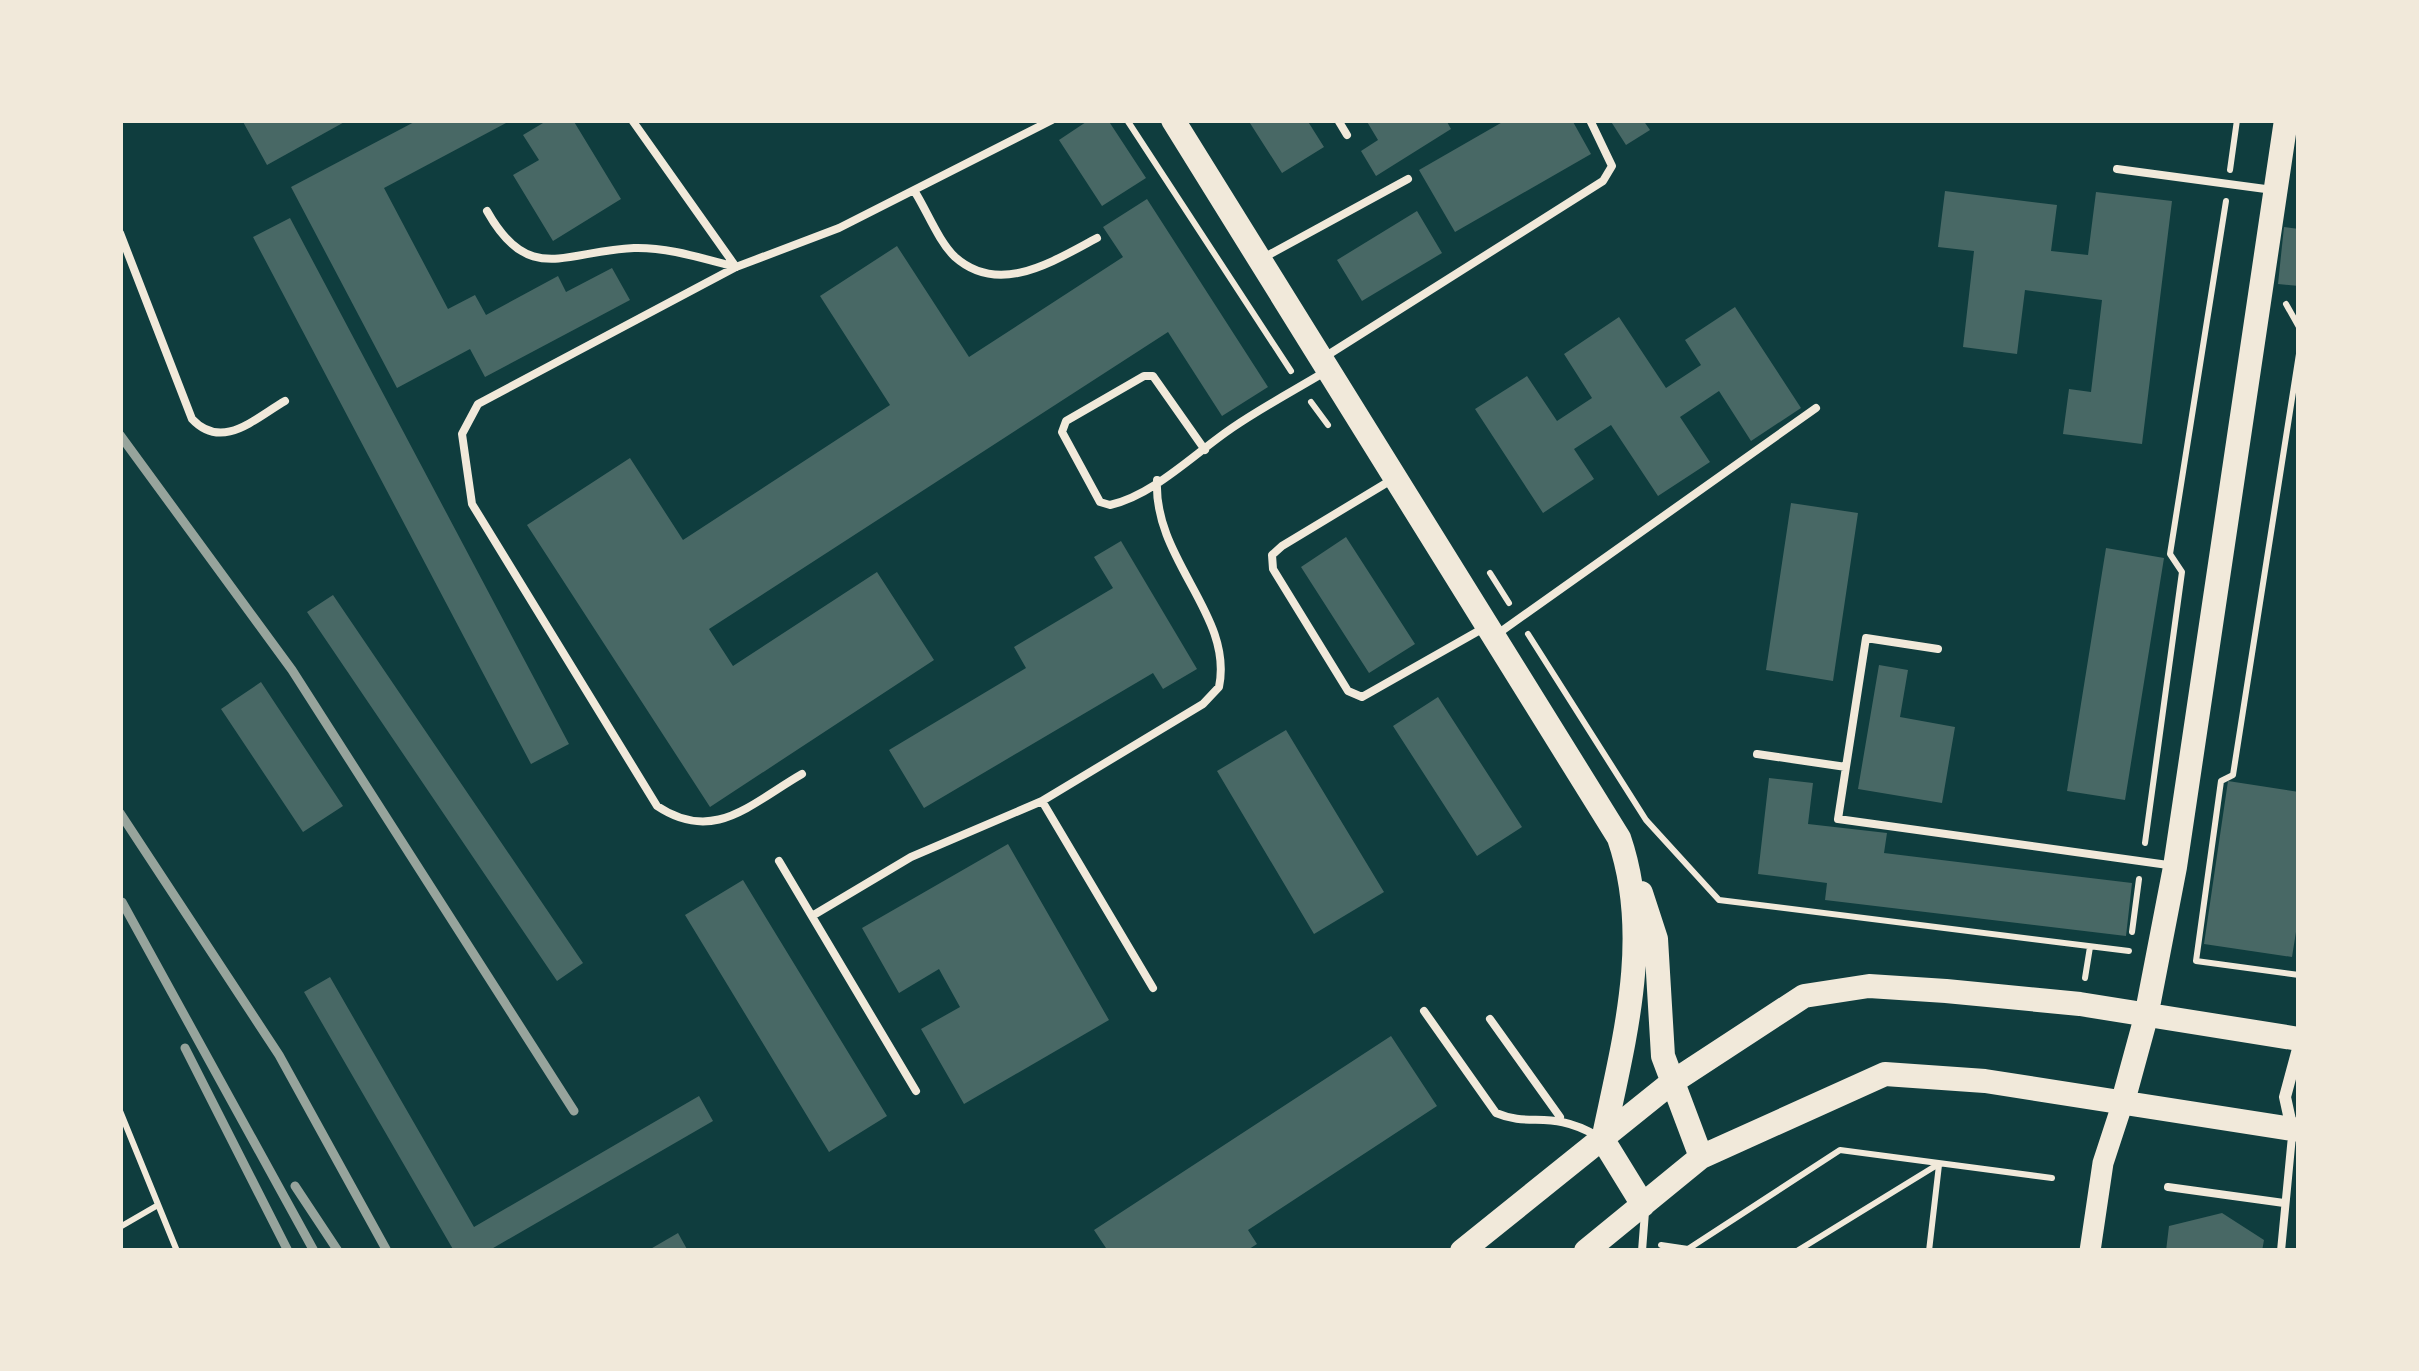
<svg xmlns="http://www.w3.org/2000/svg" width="2419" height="1371" viewBox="0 0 2419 1371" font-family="'Golos Text',sans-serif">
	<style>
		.building { fill: #486865 }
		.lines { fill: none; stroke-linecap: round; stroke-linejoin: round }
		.path { stroke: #f1e9da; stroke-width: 6 }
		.service { stroke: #f1e9da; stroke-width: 8 }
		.minor { stroke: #f1e9da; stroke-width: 12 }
		.tertiary { stroke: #f1e9da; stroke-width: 21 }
		.secondary { stroke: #f1e9da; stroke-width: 24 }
		.rail { stroke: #97a49c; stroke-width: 9 }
	</style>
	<rect width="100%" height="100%" fill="#0f3d3e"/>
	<path class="building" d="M242,120H348L267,165Z
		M418,120L506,123L384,188L448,309L475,295L486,315L558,276L566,292L612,268L630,300L485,377L470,349L397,388L291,187Z
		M548,120H573L621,199L553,241L513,175L539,160L523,135Z
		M1089,120H1108L1146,178L1102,206L1059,140Z
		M1248,120H1307L1324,147L1282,173Z
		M1366,120H1446L1451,129L1376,176L1361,151L1378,140Z
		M1506,120H1572L1591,154L1455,232L1419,170Z
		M1610,120H1643L1650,130L1626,145Z
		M1945,191L2057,205L2051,251L2088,255L2096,192L2172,201L2142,444L2063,434L2069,389L2091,392L2102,300L2025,290L2017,354L1963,347L1974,251L1938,247Z
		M1147,199L1268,387L1222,416L1168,332L709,629L733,666L877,572L934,660L710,807L527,525L630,458L683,540L890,405L820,296L897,246L969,357L1123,257L1103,227Z
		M1417,211L1442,253L1362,301L1337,260Z
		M290,218L569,744L531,764L253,237Z
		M2284,227L2299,229V286L2278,284Z
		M1735,307L1801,408L1751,441L1719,391L1680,417L1710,462L1658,496L1611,425L1574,449L1594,479L1543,513L1475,409L1527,376L1557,421L1592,398L1564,354L1619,317L1666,388L1701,365L1685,340Z
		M1791,503L1858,513L1833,681L1766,670Z
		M1346,537L1415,644L1369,673L1301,567Z
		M1121,541L1197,669L1163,689L1153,673L924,808L889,750L1026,668L1014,647L1113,588L1094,557Z
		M2106,548L2164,558L2125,800L2067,791Z
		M333,595L583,963L557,981L307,612Z
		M1879,665L1908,670L1900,717L1955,727L1942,803L1858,789Z
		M261,682L343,806L303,832L221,709Z
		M1438,697L1522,827L1477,856L1393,726Z
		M1286,730L1384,892L1314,934L1217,771Z
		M1769,778L1813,783L1808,824L1887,833L1884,853L2132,883L2126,936L1825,900L1827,883L1758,874Z
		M2228,781L2299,792V913L2292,957L2204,944Z
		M1008,844L1109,1020L964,1104L921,1029L960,1007L939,969L899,993L862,928Z
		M743,880L887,1116L829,1152L685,915Z
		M330,977L474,1227L699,1096L713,1121L488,1251H454L304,992Z
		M1391,1036L1437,1106L1248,1230L1257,1244L1246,1251H1108L1094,1230Z
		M2222,1213L2264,1240L2262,1251H2166L2169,1226Z
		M678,1233L688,1251H647Z"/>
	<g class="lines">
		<path class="path" d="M1127,120L1291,371
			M2230,170L2237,120
			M2286,304L2299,327
			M2299,354L2233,775L2221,781L2196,961L2299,975
			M1311,402L1328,425
			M1490,573L1509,603
			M1528,634L1646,820L1719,900L2129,951
			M2145,843L2182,572L2170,554L2226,201
			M2132,932L2139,879
			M2085,978L2090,947
			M120,1111L177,1251
			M120,1227L158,1205
			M1661,1245L1688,1249L1840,1150L2052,1178
			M1797,1251L1937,1165
			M1929,1251L1939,1165"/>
		<path class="service" d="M1338,120L1347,135
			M2117,169L2273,190
			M915,192C927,211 939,242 955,257C1000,297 1055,260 1097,238
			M487,211C529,286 565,251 634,248C668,247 704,259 736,267L632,120
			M120,233L192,419C222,451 254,419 285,401
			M1263,258L1408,179
			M1323,358L1603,181L1612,166L1590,120
			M1205,450L1153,376H1144L1066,421L1062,432L1100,502L1110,505C1154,495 1195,453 1232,428C1261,408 1293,391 1323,373
			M1393,479L1282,546L1272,555L1273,569L1348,691L1362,697L1482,629
			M1496,635L1816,408
			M1757,754L1846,767L1838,819L2168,865
			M1846,767L1866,638L1938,649
			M802,774C750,804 714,844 657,806L472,504L462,434L478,404L736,267L839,228L1052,120
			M1042,801L1153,988
			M779,861L916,1091
			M812,916L911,857L1042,801L1203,704L1219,687C1234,615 1153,560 1157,480
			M1424,1011L1496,1113C1531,1128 1551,1109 1597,1136
			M1490,1019L1560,1117
			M2168,1187L2284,1203
			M1642,1251L1645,1212
			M2281,1251L2292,1136"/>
		<path class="minor" d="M2292,1129L2285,1097L2299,1045"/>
		<path class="tertiary" d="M2090,1251L2103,1163L2122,1105"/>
		<path class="secondary" d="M1173,120L1619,838C1653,937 1624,1040 1603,1140
			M1641,893L1656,939L1663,1056L1701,1157
			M2122,1105L2146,1017L2175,867L2286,120
			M1603,1140L1643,1205
			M1462,1251L1671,1083L1804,996L1869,986L1946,991L2080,1004L2299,1039
			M1586,1251L1701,1157L1885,1074L1985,1081L2299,1130"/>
		<path class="rail" d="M120,435L292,670L574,1111
			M120,813L279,1055L387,1251
			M122,902L314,1251
			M185,1048L288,1251
			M295,1186L338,1251"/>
	</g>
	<rect width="2419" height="1371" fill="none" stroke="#f1e9da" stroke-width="246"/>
</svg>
